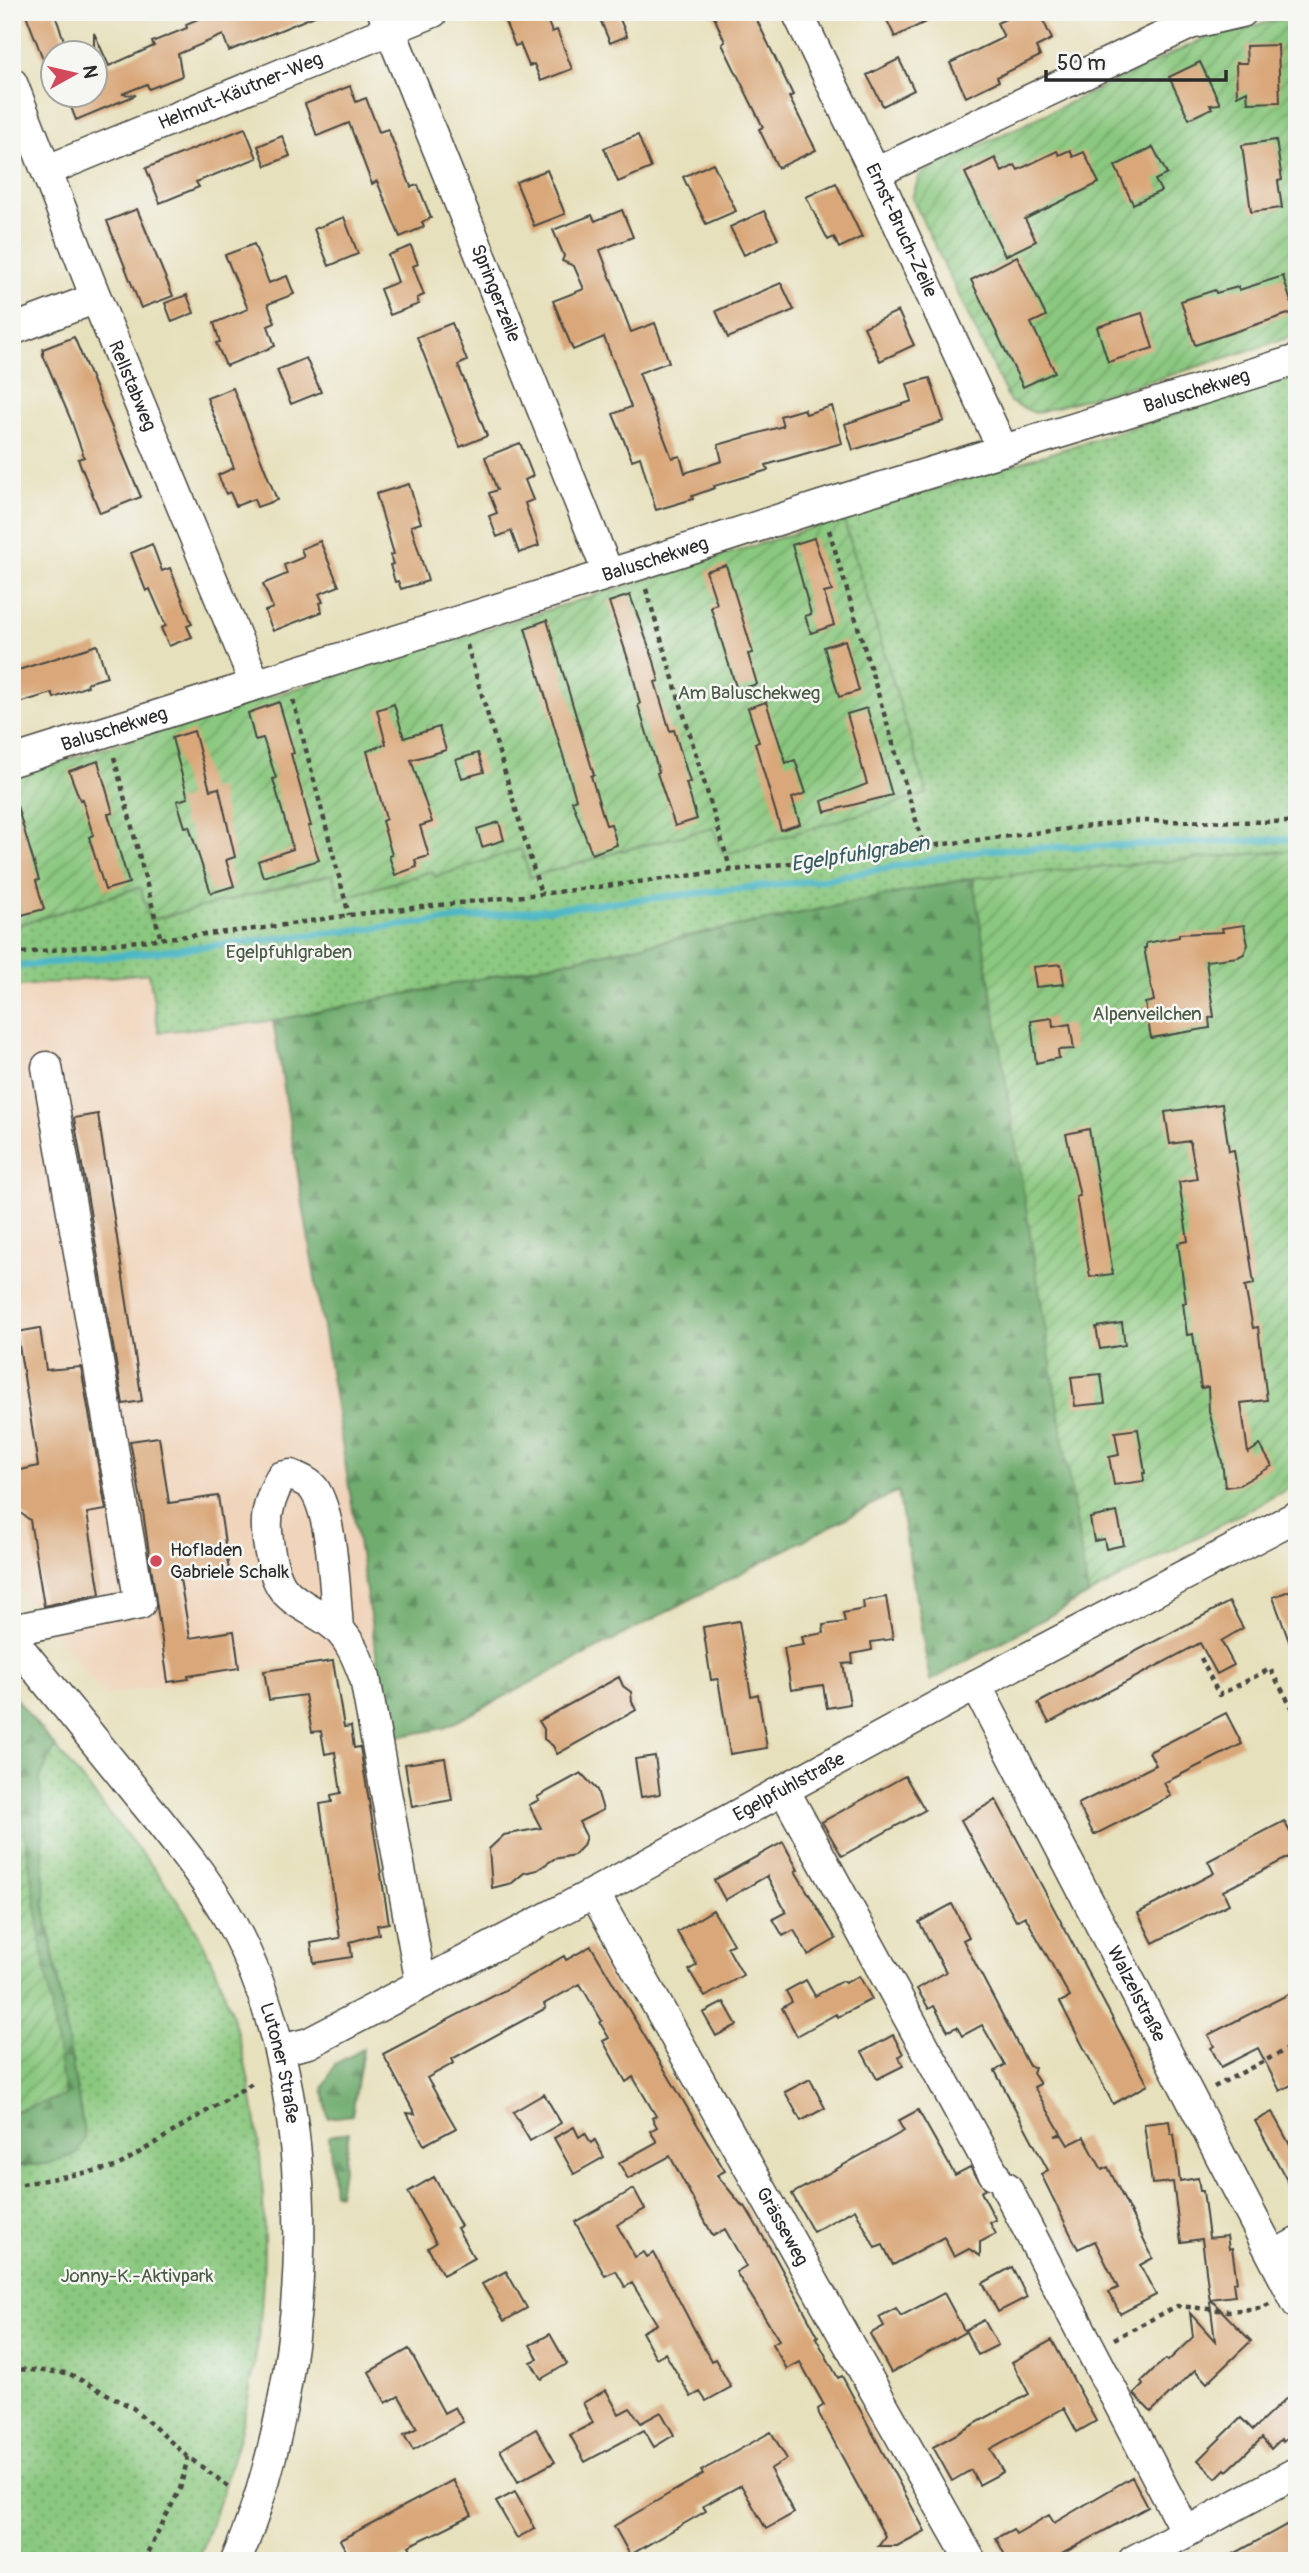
<svg xmlns="http://www.w3.org/2000/svg" width="1309" height="2573" viewBox="0 0 1309 2573" font-family="Pangolin,sans-serif">
	<style>
		.built { fill: #f0d5bc }
		.grass { fill: url(#grass-dots); stroke: #5a7a55; stroke-width: 2 }
		.forest { fill: url(#forest-firs); stroke: #4d6c4c; stroke-width: 2 }
		.garden { fill: url(#garden-furrows); stroke: #5a7a55; stroke-width: 2 }
		.lines { fill: none; stroke-linecap: round; stroke-linejoin: round }
		.stream { stroke: #4ab6c5; stroke-width: 7 }
		.building { fill: #d9a779 }
		.minor-casing { stroke: #474641; stroke-width: 33 }
		.path { stroke: #474641; stroke-width: 4.5; stroke-dasharray: 5 5; stroke-linecap: butt }
		.minor { stroke: #fff; stroke-width: 30 }
		.poi-dot { fill: #d1495b; stroke: #f6f6f2; stroke-width: 2.5 }
		.labels { text-anchor: middle; dominant-baseline: central; stroke-width: 5; stroke-linejoin: round; paint-order: stroke }
		.street-label { font-size: 19px; fill: #2b2b2b; stroke: #f6f6f2 }
		.park-label { font-size: 19px; fill: #485a44; stroke: #f6f6f2 }
		.poi-label { font-size: 19px; fill: #2b2b2b; stroke: #f6f6f2; text-anchor: start }
		.water-label { font-size: 21px; font-style: italic; fill: #365c61; stroke: #f6f6f2 }
	</style>
	<defs>
		<pattern id="grass-dots" width="8" height="8" patternUnits="userSpaceOnUse" patternTransform="scale(1.75)"><rect width="8" height="8" fill="#8ac87f"/><path d="M2 2h.1M6 6h.1" fill="none" stroke="#71a368" stroke-width="1.8" stroke-linecap="round"/></pattern>
		<pattern id="forest-firs" width="22" height="20" patternUnits="userSpaceOnUse" patternTransform="scale(1.75)"><rect width="22" height="20" fill="#6fac6e"/><path d="M5 1l3.5 6h-7zM16 11l3.5 6h-7z" fill="#5b8c5b"/></pattern>
		<pattern id="garden-furrows" width="10" height="10" patternUnits="userSpaceOnUse" patternTransform="scale(1.75)"><rect width="10" height="10" fill="#8ac87f"/><path d="M-1 1l2-2M0 10L10 0M9 11l2-2" fill="none" stroke="#71a368"/></pattern>
	</defs>
	<rect width="100%" height="100%" fill="#f6f6f2"/>
	<filter id="ink" filterUnits="userSpaceOnUse"><feTurbulence type="fractalNoise" baseFrequency=".0143" numOctaves="2"/><feDisplacementMap in="SourceGraphic" scale="14" xChannelSelector="R" yChannelSelector="G"/><feConvolveMatrix kernelMatrix="1 2 1 2 8 2 1 2 1" color-interpolation-filters="sRGB"/></filter>
	<filter id="wash" filterUnits="userSpaceOnUse"><feTurbulence type="fractalNoise" baseFrequency=".00686" numOctaves="4" result="noise"/><feDisplacementMap in="SourceGraphic" scale="28" xChannelSelector="R" yChannelSelector="G"/><feGaussianBlur stdDeviation="1.57" result="paint"/><feColorMatrix in="noise" values="0 0 0 0 0 0 0 0 0 0 0 0 0 0 0 0 0 1.4 0 .05"/><feComposite in="paint" operator="in"/></filter>
	<g filter="url(#wash)">
		<rect width="100%" height="100%" fill="#e7e0bc"/>
		<path class="built" d="M149,973L159,1032L273,1021L376,1647L105,1696L12,1582V987Z"/>
		<path class="grass" d="M1297,376V850L973,878L273,1021L159,1032L149,973L12,987V927L141,887L150,920L333,874L340,899L433,871L436,876L521,849L531,877L624,850L713,828L927,794L843,518Z
			M12,1694C47,1737 82,1779 116,1822C144,1856 173,1890 195,1928C268,2061 279,2258 247,2404C235,2458 217,2509 197,2561H12V2112L65,2096Z"/>
		<path class="forest" d="M973,878L1088,1595L930,1681L898,1491L444,1728L390,1738L273,1021Z
			M12,1694L55,1747L40,1778L45,1906L85,2138L76,2154L47,2164L12,2166V2112L38,2104L12,1855Z
			M363,2049L352,2115L328,2118L323,2089L335,2064Z
			M349,2132L339,2194L334,2193L329,2136Z"/>
		<path class="garden" d="M1297,15V335L1171,375L1035,413L1010,402L912,198L920,174L1205,38Z
			M843,518L927,794L733,852L722,853L713,828L624,850L530,877L521,849L435,877L432,871L339,899L333,874L150,920L140,887L12,927V777Z
			M1297,850V1484L1088,1595L973,878Z
			M12,1750L65,2096L12,2112Z"/>
		<g class="lines">
			<path class="stream" d="M12,967L821,880L985,850L1297,839"/>
		</g>
		<g id="blocks">
			<path class="building" d="M25,12H54L68,52H52V58L43,59Z
				M215,12L322,13L229,51L223,35L178,54L182,76L149,89L147,84L122,94L136,95L76,120L66,94H94V33L109,66L154,46L152,42L187,28L186,24Z
				M529,12H544L552,32L557,30L572,69L541,81L534,64L529,66L520,44L515,46L505,22Z
				M597,12H617L627,36L610,43Z
				M712,12H753L793,95L789,97L816,150L778,168L759,129L763,127L722,44L725,42Z
				M883,12H946L895,37Z
				M1020,12H1039L1052,39L1036,47L1040,56L997,77L999,81L966,97L950,63L1004,37L997,23Z
				M1278,45L1280,102L1248,103L1247,91L1237,96L1236,63H1247L1246,46Z
				M899,59L914,90L883,106L867,75Z
				M1200,62L1220,104L1210,105L1212,108L1189,119L1169,77Z
				M350,86L356,102L366,98L379,132L388,129L411,187L418,185L431,218L422,222L424,227L400,237L377,181L372,184L349,123L317,136L305,104Z
				M245,128L257,158L196,182L199,187L160,203L146,168Z
				M638,135L651,168L618,182L604,148Z
				M282,136L290,156L266,166L258,146Z
				M1276,140L1282,180L1278,181L1282,208L1251,212L1242,145Z
				M1153,147L1167,174L1155,180L1161,191L1133,204L1115,166Z
				M1070,150L1073,157L1084,152L1099,183L1025,219L1036,241L1005,256L965,173L995,158L1002,172L1015,165L1018,170L1057,151L1059,155Z
				M713,163L736,211L706,224L683,177Z
				M547,170L565,214L534,226L516,182Z
				M836,183L862,237L839,248L834,237L828,240L806,197Z
				M137,209L173,296L141,308L107,221Z
				M622,210L633,237L600,250L631,332L655,323L669,362L639,373L672,458L680,456L685,473L722,461L718,445L783,426L780,416L804,409L806,414L832,406L842,443L766,465L768,470L714,486L715,488L692,496L693,499L656,510L640,457L632,460L613,414L631,407L604,337L573,350L553,301L584,289L574,266L562,261L564,256L553,230L592,215L595,221Z
				M764,211L778,239L744,255L730,227Z
				M344,217L358,254L329,266L314,229Z
				M254,244L269,283L287,276L294,294L268,304L275,323L268,326L275,346L226,366L216,343L220,342L214,323L248,309L225,255Z
				M411,246L418,264L413,266L424,295L417,298L419,304L390,315L380,289L398,282L388,255Z
				M1017,256L1046,316L1031,323L1055,372L1023,387L971,280Z
				M1283,276L1294,312L1195,345L1181,301L1215,290L1216,293L1238,287L1239,290Z
				M781,283L794,310L728,338L716,311Z
				M187,295L194,313L172,322L165,303Z
				M898,311L914,345L880,361L864,327Z
				M1142,313L1153,348L1108,362L1097,327Z
				M452,323L467,361L458,365L487,436L460,447L417,337Z
				M74,337L141,497L100,513L78,459L84,457L71,420L43,355V349Z
				M306,358L321,392L291,404L277,370Z
				M930,378L944,421L853,450L845,424L912,401L907,384Z
				M233,388L277,500L257,507L254,499L236,506L230,492L226,494L218,475L234,468L207,398Z
				M520,443L533,476L525,480L533,500L525,503L539,546L519,553L511,531L497,537L489,516L497,513L489,493L497,490L485,457Z
				M409,484L421,523L411,526L428,581L401,589L398,581L395,582L390,565L393,564L390,555L394,554L376,494Z
				M814,538L832,591L824,593L834,625L811,633L805,616L811,614L792,545Z
				M320,541L339,586L319,594L323,602L320,603L322,612L273,631L265,611L273,608L263,584L287,574L284,565L304,557L301,549Z
				M152,544L162,571L170,568L192,624L187,626L192,637L169,646L161,628L166,626L150,589L146,591L131,553Z
				M726,565L753,653L748,654L757,684L737,690L711,608V606L717,604L706,571Z
				M630,595L654,661L659,681L655,682L670,731L674,730L690,782L686,783L697,819L675,826L657,773L659,772L638,705L640,704L631,668L609,602Z
				M547,620L594,775L591,776L606,825L611,824L617,845L592,854L572,801L576,799L525,628Z
				M845,640L859,691L839,697L824,647Z
				M97,645L107,677L87,683L88,686L54,698L52,693L12,705V672Z
				M279,702L294,753L291,754L311,826H308L319,860L263,877L258,861L293,849L273,779L276,778L263,738L255,740L248,713Z
				M766,702L786,763L795,760L806,793L792,798L800,824L781,830L755,743L759,742L748,708Z
				M394,704L404,738L439,727L446,750L411,760L432,822L420,826L429,856L415,860L417,867L395,875L389,856L392,855L382,821L386,819L367,751L386,744L377,710Z
				M867,708L892,795L825,812L822,801L867,784L847,714Z
				M194,731L210,790L219,788L235,857L226,860L234,886L211,893L189,826L185,827L177,801L188,798L172,738Z
				M478,753L484,772L462,778L456,760Z
				M98,761L113,813L108,814L129,883L105,890L89,837L93,835L82,799L80,800L69,771Z
				M17,806L39,880L36,881L44,909L22,915L12,878V807Z
				M499,822L504,840L482,847L477,829Z
				M1244,925L1248,945L1244,954L1238,957L1206,961L1214,1017L1209,1018L1210,1028L1151,1038L1145,1003L1154,1001L1144,948H1146V943L1179,937V934L1223,932L1222,928Z
				M1061,964L1064,984L1036,987L1033,967Z
				M1052,1018L1053,1027L1070,1024L1074,1049L1058,1050L1059,1058L1036,1063L1031,1021Z
				M1222,1104L1229,1151L1234,1150L1254,1284L1245,1286L1253,1328L1258,1327L1267,1400L1241,1403L1248,1453L1260,1445L1272,1466L1239,1485L1225,1487L1222,1462L1209,1411L1208,1387L1201,1388L1193,1334L1187,1335L1183,1303H1186L1178,1243L1188,1241L1179,1182L1197,1179L1190,1141L1170,1144L1165,1112Z
				M98,1114L142,1401L123,1404L74,1118Z
				M1089,1129L1113,1274L1090,1277L1076,1196H1080L1066,1134Z
				M1122,1323L1125,1345L1100,1349L1096,1327Z
				M40,1328L46,1370L81,1367L106,1510L87,1513L100,1594L44,1606L30,1520L19,1512L12,1472L38,1466L17,1332Z
				M1101,1374L1105,1403L1075,1406L1071,1377Z
				M1138,1429L1145,1473H1143L1144,1481L1114,1485L1109,1457L1119,1455L1115,1432Z
				M159,1437L169,1503L218,1496L229,1571L180,1579L190,1638L234,1631L239,1668L188,1676L189,1679L168,1682L142,1505L130,1441Z
				M1117,1512L1124,1545L1106,1549L1104,1539L1094,1541L1090,1518Z
				M1297,1588V1654L1294,1655L1273,1597Z
				M886,1597L893,1639L871,1642L872,1650L852,1654L853,1663L843,1664L850,1704L827,1708L823,1685L791,1690L784,1648L804,1645L802,1637L824,1633L823,1625L845,1622L843,1613L864,1609L863,1601Z
				M1229,1602L1243,1628L1221,1641L1234,1665L1217,1674L1200,1643L1049,1723L1038,1703Z
				M739,1621L751,1696L758,1694L767,1748L730,1754L718,1679L711,1680L703,1627Z
				M333,1661L344,1727L351,1726L354,1748L360,1747L389,1923L377,1925L379,1934L350,1942L352,1957L314,1963L311,1943L340,1938L320,1804L332,1802L331,1795L341,1793L335,1752L325,1754L321,1731L312,1732L305,1695L269,1700L264,1671Z
				M619,1677L623,1686L631,1692L632,1702L636,1710L557,1754L553,1746L544,1739V1729L539,1721Z
				M1226,1713L1242,1744L1164,1783L1171,1796L1094,1835L1078,1804L1156,1765L1149,1752Z
				M655,1756L660,1794L641,1797L635,1759Z
				M445,1758L452,1800L412,1807L405,1764Z
				M581,1773L597,1790L603,1810L579,1822L586,1836L583,1846L574,1855L554,1859L537,1870L524,1873L512,1883L492,1888L489,1849L504,1835L541,1828L529,1805L539,1800L537,1797Z
				M905,1776L925,1810L842,1856L822,1822Z
				M996,1800L1148,2085L1113,2104L1060,2002L1070,1997L1025,1916L1016,1921L961,1820Z
				M1284,1821L1297,1845V1853L1223,1891L1229,1904L1153,1943L1138,1913L1214,1873L1208,1861Z
				M783,1842L798,1870L795,1871L836,1939L808,1955L794,1930L783,1936L773,1919L786,1912L767,1876L725,1900L714,1880Z
				M952,1904L969,1937L963,1940L1029,2066L1035,2067L1033,2073L1040,2084L1034,2087L1061,2133L1055,2136L1062,2135L1068,2145L1084,2137L1102,2170L1108,2167L1153,2258L1140,2265L1156,2295L1120,2314L1109,2292L1118,2288L1095,2241L1078,2249L1041,2174L1048,2170L995,2071L1005,2065L982,2025L962,2036L957,2027L948,2031L934,2006L929,2009L917,1989L946,1972L919,1922Z
				M713,1910L733,1944L727,1947L743,1975L705,1997L689,1970L697,1965L677,1932Z
				M591,1946L725,2171L717,2175L743,2207L745,2206L774,2255L818,2336L816,2338L838,2378L842,2376L925,2531L897,2546H878L885,2536L819,2414L818,2409L824,2405L800,2362L787,2369L772,2344L779,2340L736,2272L746,2266L725,2229L713,2236L670,2156L628,2179L619,2163L657,2142L650,2131L657,2127L652,2118L656,2116L633,2077L626,2082L603,2041L609,2038L600,2023L602,2021L580,1984L544,2004L546,2008L452,2059L454,2063L427,2078L456,2128L424,2145L407,2113L415,2114L383,2054L520,1982L564,1956L566,1960Z
				M859,1976L872,1999L838,2017L836,2014L797,2036L782,2008L792,2002L786,1991L806,1980L815,1996L842,1981L845,1983Z
				M1297,1990V2082L1280,2091L1258,2048L1221,2067L1211,2048L1214,2046L1208,2035Z
				M724,2002L737,2025L716,2036L703,2013Z
				M893,2035L903,2054L899,2057L903,2066L877,2079L862,2052Z
				M810,2079L825,2108L801,2121L785,2092Z
				M544,2094L561,2123L530,2141L513,2112Z
				M918,2110L955,2175L970,2167L986,2189L981,2192L996,2220L990,2223L996,2234L980,2242V2256L969,2249L954,2257L944,2237L893,2265L883,2245L875,2248L855,2209L813,2232L792,2194L904,2131L898,2121Z
				M1272,2112L1297,2158V2199L1255,2121Z
				M1169,2121L1171,2134H1174L1180,2181L1198,2178L1200,2191H1203L1209,2238L1227,2236L1229,2249L1232,2248L1237,2282L1233,2283L1235,2296L1210,2299L1251,2341L1207,2383L1195,2370L1151,2412L1134,2394L1143,2385L1141,2382L1153,2370L1166,2359L1168,2361L1193,2337L1190,2313L1215,2341L1202,2239L1181,2242L1173,2182L1152,2184L1144,2124Z
				M574,2127L579,2137L585,2133L591,2143L595,2140L604,2157L574,2174L554,2138Z
				M434,2177L461,2226L457,2228L474,2258L443,2275L428,2248L436,2243L408,2192Z
				M634,2189L645,2209L617,2225L635,2257L644,2252L647,2257L654,2253L711,2361L715,2359L731,2387L706,2401L700,2392L691,2397L665,2353L656,2358L642,2332L657,2324L632,2283L625,2287L616,2271L605,2276L575,2222Z
				M1012,2267L1027,2297L998,2312L983,2283Z
				M506,2271L527,2308L504,2321L482,2284Z
				M944,2293L965,2332L891,2373L870,2334L884,2326L879,2317L896,2308L901,2316Z
				M984,2320L998,2345L978,2355L965,2330Z
				M550,2334L567,2364L541,2379L531,2362L538,2359L530,2345Z
				M1052,2340L1096,2421L1077,2432L1064,2408L990,2449L1003,2472L979,2485L971,2470L952,2481L933,2447L1029,2394L1012,2362Z
				M409,2349L444,2413L455,2407L463,2422L413,2450L404,2435L417,2428L399,2396L386,2403L369,2372Z
				M1297,2388V2429L1283,2442L1281,2439L1271,2449L1262,2438L1227,2471L1225,2469L1216,2478L1198,2460L1241,2418L1253,2430Z
				M606,2390L619,2414L630,2408L641,2423L661,2412L674,2435L654,2447L644,2430L585,2462L570,2435L593,2423L583,2403Z
				M536,2429L555,2462L518,2482L500,2450Z
				M771,2432L787,2459L770,2469L794,2513L766,2529L741,2485L703,2506L706,2511L630,2555L614,2526L703,2474L701,2471Z
				M1132,2477L1148,2507L1049,2561H1008L996,2538L1013,2529L1016,2534L1049,2515L1054,2523Z
				M453,2480L472,2515L409,2546L413,2553L398,2561H352L340,2540Z
				M515,2492L535,2528L517,2538L496,2502Z
				M1297,2519V2561H1221Z"/>
		</g>
	</g>
	<g filter="url(#ink)">
		<use href="#blocks" fill-opacity="0" stroke="#474641" stroke-width="2"/>
		<g class="lines">
			<g class="minor-casing">
				<g id="minor">
					<path id="s1" d="M383,12L608,573"/>
					<path id="s2" d="M797,12L875,173L1003,450"/>
					<path id="s3" d="M12,83L96,298L248,666L254,685"/>
					<path id="s4" d="M48,170L433,12"/>
					<path d="M875,173L1190,24L1242,12"/>
					<path d="M12,330L96,298"/>
					<path id="s5" d="M12,761L638,565L821,506L1297,360"/>
					<path d="M338,1629C335,1595 333,1516 314,1489C309,1482 298,1478 291,1475L281,1477C276,1487 271,1497 269,1507C263,1527 271,1574 284,1590C299,1608 325,1614 340,1631C353,1645 358,1661 365,1678L421,1984"/>
					<path d="M12,1630L140,1604L47,1067"/>
					<path id="s6" d="M12,1639C53,1690 94,1740 135,1791C168,1832 203,1873 229,1919C329,2098 314,2376 236,2561"/>
					<path id="s7" d="M976,1685L1297,2303"/>
					<path d="M784,1790L994,2174"/>
					<path id="s8" d="M594,1893L971,2561"/>
					<path id="s9" d="M280,2050L309,2043L594,1893L976,1685L1297,1516"/>
					<path d="M1006,2187L1186,2532"/>
					<path d="M1273,2256L1297,2243"/>
					<path d="M1133,2561L1297,2472"/>
				</g>
			</g>
			<path class="path" d="M829,530L924,847
				M646,589L731,871
				M467,645L541,894
				M293,700L349,915
				M114,757L160,936
				M12,954L264,928L349,915L541,894L1131,821L1297,822
				M1201,1658L1219,1695L1270,1669L1297,1716
				M1214,2087L1297,2044
				M12,2186L116,2167L254,2082
				M1114,2339L1177,2306L1229,2311L1261,2308L1271,2303
				M12,2373L17,2369L68,2373L133,2408L188,2457L231,2488
				M143,2561L180,2489L188,2457"/>
			<use href="#minor" class="minor"/>
		</g>
	</g>
	<circle class="poi-dot" cx="156" cy="1561" r="7"/>
	<g class="labels">
		<g class="street-label">
			<text stroke="none"><textPath href="#s4" startOffset="208">Helmut-Käutner-Weg</textPath></text>
			<text stroke="none"><textPath href="#s2" startOffset="242">Ernst-Bruch-Zeile</textPath></text>
			<text stroke="none"><textPath href="#s1" startOffset="303">Springerzeile</textPath></text>
			<text stroke="none"><textPath href="#s3" startOffset="326">Rellstabweg</textPath></text>
			<text stroke="none"><textPath href="#s5" startOffset="1241">Baluschekweg</textPath></text>
			<text stroke="none"><textPath href="#s5" startOffset="674">Baluschekweg</textPath></text>
			<text stroke="none"><textPath href="#s5" startOffset="107">Baluschekweg</textPath></text>
			<text stroke="none"><textPath href="#s9" startOffset="574">Egelpfuhlstraße</textPath></text>
			<text stroke="none"><textPath href="#s7" startOffset="348">Walzelstraße</textPath></text>
			<text stroke="none"><textPath href="#s6" startOffset="508">Lutoner Straße</textPath></text>
			<text stroke="none"><textPath href="#s8" startOffset="383">Grässeweg</textPath></text>
		</g>
		<g class="park-label">
			<text x="749" y="693">Am Baluschekweg</text>
			<text x="289" y="952">Egelpfuhlgraben</text>
			<text x="1147" y="1014">Alpenveilchen</text>
			<text x="137" y="2276">Jonny-K.-Aktivpark</text>
		</g>
		<g class="poi-label">
			<text x="170" y="1550">Hofladen<tspan x="170" dy="22">Gabriele Schalk</tspan></text>
		</g>
		<g class="water-label">
			<text transform="translate(860 854) rotate(-9)">Egelpfuhlgraben</text>
		</g>
	</g>
	<rect width="1309" height="2573" fill="none" stroke="#f6f6f2" stroke-width="42"/>
	<g transform="translate(74 74) rotate(82)"><circle r="33" fill="#f6f6f2" stroke="#a5a5a2" stroke-width="2"/>
	<path d="M0-5L12 26L0 18L-12 26Z" fill="#d1495b"/>
	<text y="-10" font-size="19" font-weight="bold" text-anchor="middle" fill="#2b2b2b">N</text>
	</g>
	<path d="M1046 70v10h180v-10" fill="none" stroke="#2b2b2b" stroke-width="3.5"/>
	<text x="1057" y="70" font-size="21" fill="#2b2b2b" stroke="#f6f6f2" stroke-width="5" paint-order="stroke">50 m</text>
</svg>
